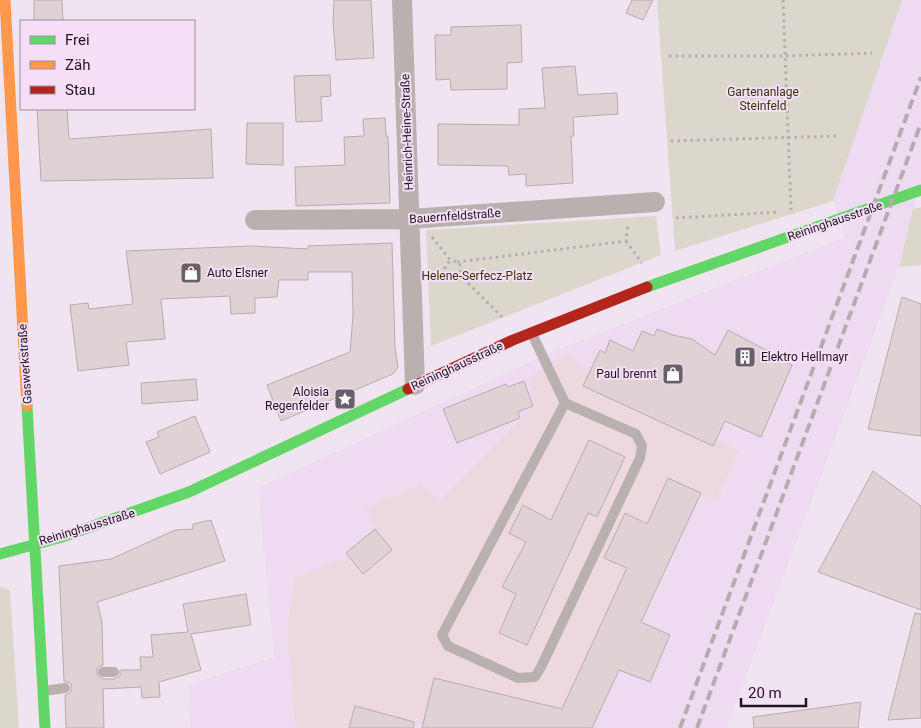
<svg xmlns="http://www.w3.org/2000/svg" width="921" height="728" viewBox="0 0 921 728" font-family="Roboto,sans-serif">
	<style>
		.built { fill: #efdbf1 }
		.industrial { fill: #ecd8de; fill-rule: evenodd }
		.green { fill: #dcd7cd }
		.building { fill: #dfd1d4; stroke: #b6abaf }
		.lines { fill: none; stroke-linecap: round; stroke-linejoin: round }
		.path { stroke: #b3adaf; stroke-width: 3; stroke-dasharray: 2.5 4; stroke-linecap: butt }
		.lane { stroke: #b8b1b0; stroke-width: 10 }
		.street { stroke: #b8b1b0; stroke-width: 20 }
		.fast { stroke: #63d668; stroke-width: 11 }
		.slow { stroke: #ff974d; stroke-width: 11 }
		.jam { stroke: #b3261e; stroke-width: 11 }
		.rail { stroke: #b4acaf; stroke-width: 4; stroke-dasharray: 10 5; stroke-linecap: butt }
		.labels { text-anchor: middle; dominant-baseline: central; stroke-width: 4; stroke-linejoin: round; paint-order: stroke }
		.park-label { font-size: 12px; fill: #363708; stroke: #f5def6 }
		.street-label { font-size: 12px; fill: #1e171f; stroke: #f5def6 }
		.poi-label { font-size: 12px; fill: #1e171f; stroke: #f5def6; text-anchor: start }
	</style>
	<rect width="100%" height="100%" fill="#f0e4f0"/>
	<path class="built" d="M902,0H921V180L899,267L727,728H190L189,684L274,657L258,488L554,351L845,237L833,201Z"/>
	<path class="industrial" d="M568,354L589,374L583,386L712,446L716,439L738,451L716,501L668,478L647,524L625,514L604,557L627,568L562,709L435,678L423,725L355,706L349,728H295L287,626L296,577L349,557L363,574L392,550L375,529L365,509L421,484L440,501L533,406L531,377L546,364ZM589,440L625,458L597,516L588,513L527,645L499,633L516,594L502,587L538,548L509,533L523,505L552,520Z"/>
	<path class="green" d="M657,0H902L833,201L675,251Z
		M921,207V265L899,267L913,209Z
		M656,216L661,255L431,346L426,230Z
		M0,586L10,591L19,728H0Z"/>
	<path class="building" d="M34,0H62L63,21H34Z
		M334,0H371L374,58L336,60L333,21Z
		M632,0H653L643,20L626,13Z
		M521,25L522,62L507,63V89L451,90L450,79L436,80L435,35H451V27Z
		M575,66L578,95L617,93L618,114L573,117L574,136H571L573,183L526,186V174L509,175L508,166L438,165V124L519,125V109L545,108L542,68Z
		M330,75L331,96L321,97L322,121L296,122L294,76Z
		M37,109H67L69,139L211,129L213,178L41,181Z
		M385,118L386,136H388L390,203L296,206L295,167L345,165L344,137L364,136L363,119Z
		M247,123H283V165L246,164Z
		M392,243L395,348L398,367L393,374L281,421L267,385L350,352L353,315L352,272H308V280H279L277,297L255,298V313L231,314L230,296L161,299L165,339L126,342L129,365L78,371L70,305L88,303L89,309L133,304L126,251L251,246L308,249V246Z
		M902,297L921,304V436L868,429Z
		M657,329L673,335L692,339L715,355L728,330L768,351L767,353L792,365L761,437L725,421L713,446L583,386L600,350L605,353L610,340L633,351L642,331L654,336Z
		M196,379L198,400L142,404L141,383Z
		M524,381L533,406L518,412L520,418L457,443L443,409L506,384L508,387Z
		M195,416L210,452L160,474L146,442L159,437L157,432Z
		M589,440L625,457L597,517L588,513L527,645L499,633L516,594L502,587L526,542L509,533L523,505L551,520Z
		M873,471L921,506V610L818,572Z
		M668,478L701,493L641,622L670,635L650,682L619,670L592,728H422L434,678L562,709L627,568L604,558L625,513L647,524Z
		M211,520L225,561L97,602L102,622L103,665L97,668V675L103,679H114L120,676V670H141L140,657H153L151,635L188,632L183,604L246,594L251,625L191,634L201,670L159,682L160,697L142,698L141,687L103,689L104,728H66L65,695L70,693L72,688L70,683L64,681L59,566L111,559L175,530L193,529V524Z
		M375,529L392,550L363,574L346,553Z
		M915,613L921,614V718L888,720Z
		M861,702L858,728H754L753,717Z
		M355,706L414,722V728H349Z"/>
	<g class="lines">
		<path class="path" d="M783,0L791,210
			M669,56H785L872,53
			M671,141L838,136
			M676,218L778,212
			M432,237L451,261
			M626,241L642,263
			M445 269a8 8 0 1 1 16 0a8 8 0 1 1-16 0Z
			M457,262L626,241L628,225
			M459,274L503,318"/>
		<path class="lane" d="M532,334L565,403L442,635L448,646L518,678L535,677L541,667L640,458L642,446L636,434L565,403
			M103,672H114
			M43,691L65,688"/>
		<path class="street" d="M402,0L415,385
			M255,220L410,219L655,202"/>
		<path class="fast" d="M647,287L921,190
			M27,406L45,728
			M0,554L62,537L189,492L408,389"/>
		<path class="slow" d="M5,0L27,406"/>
		<path class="jam" d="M408,389L513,340L647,287"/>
		<path class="rail" d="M680,728L921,77
			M697,728L921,123"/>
	</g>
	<defs>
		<g id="shop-square" transform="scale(1.125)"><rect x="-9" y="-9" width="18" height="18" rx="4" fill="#685f68" stroke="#f5def6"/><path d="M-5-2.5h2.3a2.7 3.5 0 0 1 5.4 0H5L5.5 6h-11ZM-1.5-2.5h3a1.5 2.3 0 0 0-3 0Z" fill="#fff"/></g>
		<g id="building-square" transform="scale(1.125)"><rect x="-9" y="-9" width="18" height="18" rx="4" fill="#685f68" stroke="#f5def6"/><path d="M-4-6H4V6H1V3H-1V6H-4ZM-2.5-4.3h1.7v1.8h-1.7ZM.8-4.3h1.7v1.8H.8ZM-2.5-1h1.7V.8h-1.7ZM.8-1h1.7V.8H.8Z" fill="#fff"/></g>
		<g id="sight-square" transform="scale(1.125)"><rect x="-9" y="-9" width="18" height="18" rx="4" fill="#685f68" stroke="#f5def6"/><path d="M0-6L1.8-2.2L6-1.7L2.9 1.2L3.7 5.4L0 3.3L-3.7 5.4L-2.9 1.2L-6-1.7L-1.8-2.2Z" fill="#fff"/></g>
	</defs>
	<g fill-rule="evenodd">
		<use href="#shop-square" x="191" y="273"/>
		<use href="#building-square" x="745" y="357"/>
		<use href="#shop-square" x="673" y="374"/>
		<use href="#sight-square" x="345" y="399"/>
	</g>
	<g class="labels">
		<g class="park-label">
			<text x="763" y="92">Gartenanlage<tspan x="763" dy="14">Steinfeld</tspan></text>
			<text x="477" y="276">Helene-Serfecz-Platz</text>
		</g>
		<g class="street-label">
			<text transform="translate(407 132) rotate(-92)">Heinrich-Heine-Straße</text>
			<text transform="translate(455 216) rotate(-4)">Bauernfeldstraße</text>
			<text transform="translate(835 221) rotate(-19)">Reininghausstraße</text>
			<text transform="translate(25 364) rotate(-94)">Gaswerkstraße</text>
			<text transform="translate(457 366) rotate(-25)">Reininghausstraße</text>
			<text transform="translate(87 527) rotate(-17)">Reininghausstraße</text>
		</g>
		<g class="poi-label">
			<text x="207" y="273">Auto Elsner</text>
			<text x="761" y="357">Elektro Hellmayr</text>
			<text x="657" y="374" text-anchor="end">Paul brennt</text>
			<text x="329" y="392" text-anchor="end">Aloisia<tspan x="329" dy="14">Regenfelder</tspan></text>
		</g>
	</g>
	<rect x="20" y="20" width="175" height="90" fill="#f5def6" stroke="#9f8ea0"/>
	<rect x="30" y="36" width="25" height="8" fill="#63d668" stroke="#9f8ea0"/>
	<text x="65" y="45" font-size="15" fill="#1e171f">Frei</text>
	<rect x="30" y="61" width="25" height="8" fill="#ff974d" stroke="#9f8ea0"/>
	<text x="65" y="70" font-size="15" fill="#1e171f">Zäh</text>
	<rect x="30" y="86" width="25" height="8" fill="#b3261e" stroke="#9f8ea0"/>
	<text x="65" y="95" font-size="15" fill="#1e171f">Stau</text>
	<path d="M741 698v8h65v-8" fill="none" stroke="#1e171f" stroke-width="2.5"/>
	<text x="748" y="698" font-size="15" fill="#1e171f" stroke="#f5def6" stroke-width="4" paint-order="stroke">20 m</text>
</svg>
